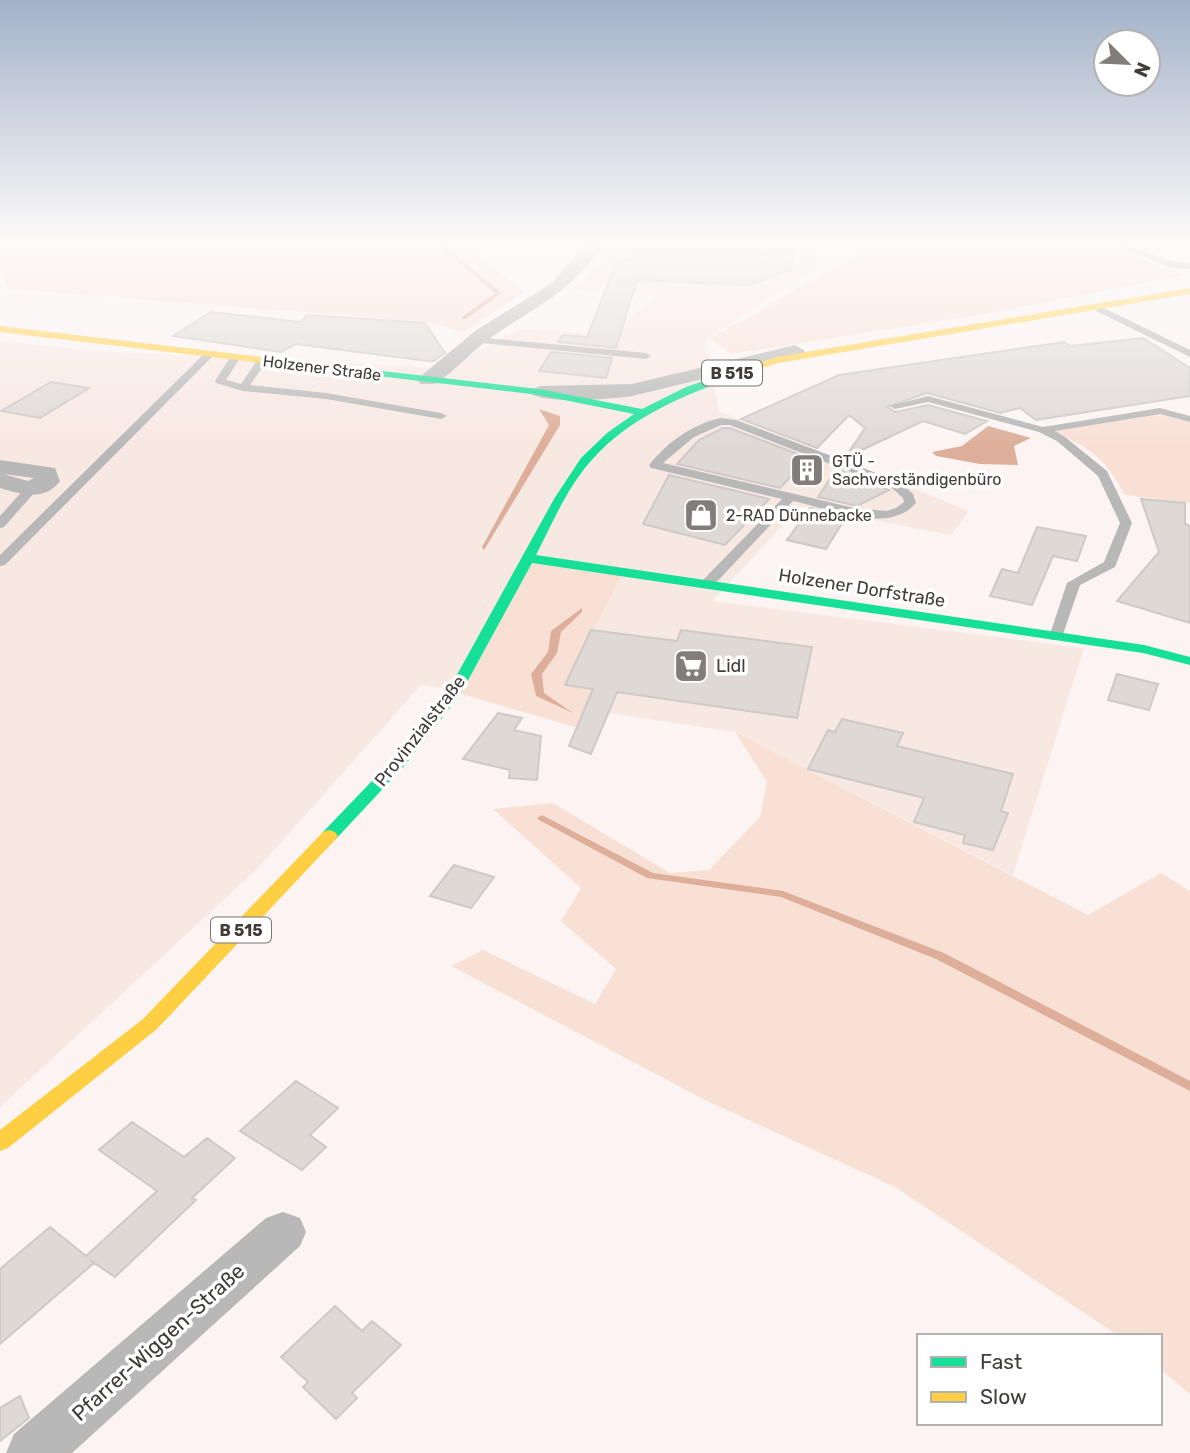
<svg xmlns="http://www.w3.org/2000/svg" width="1190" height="1453" viewBox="0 0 1190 1453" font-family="Rubik,sans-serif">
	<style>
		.built { fill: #f8e8e2 }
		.green { fill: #f9e0d5 }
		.water { fill: #ddaf9a }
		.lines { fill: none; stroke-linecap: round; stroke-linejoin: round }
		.stream { fill: #ddaf9a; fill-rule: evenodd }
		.building { fill: #dfd9d6; stroke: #cec9c7; stroke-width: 2 }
		.lane { fill: #b8b8b8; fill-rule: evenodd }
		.street { fill: #b8b8b8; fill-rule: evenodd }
		.fast { fill: #16e098; fill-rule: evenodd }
		.slow { fill: #ffcf43; fill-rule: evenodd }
		.labels { text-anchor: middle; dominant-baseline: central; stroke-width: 7; stroke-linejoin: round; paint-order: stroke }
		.far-street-label { font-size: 16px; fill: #413c39; stroke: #fff }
		.shield { fill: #fff; stroke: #7a7674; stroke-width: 2 }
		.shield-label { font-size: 16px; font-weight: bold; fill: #413c39 }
		.far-poi-label { font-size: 16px; fill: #413c39; stroke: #fff; text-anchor: start }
		.street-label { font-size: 18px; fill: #413c39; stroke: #fff }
		.poi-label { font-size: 18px; fill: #413c39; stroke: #fff; text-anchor: start }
		.near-street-label { font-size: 21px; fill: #413c39; stroke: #fff }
	</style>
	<rect width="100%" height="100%" fill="#fbf4f2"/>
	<path class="built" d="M609,244H820L815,269L705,340L719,411L969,511L951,535L801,506L712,601L1084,648L1013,875L735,732L421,685L258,868L0,1107V341L94,351L445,368L520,329L606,334L659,296L571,290L599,264Z"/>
	<path class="green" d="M0,244H462L524,292L463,332L429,322L9,289L0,272Z
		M859,244H1102L1186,275L989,313L732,354L710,339L854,256Z
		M1157,414L1190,422V503L1125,495C1103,456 1092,449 1052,431Z
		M527,558L622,574L565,684L593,689L578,728L455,692Z
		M735,732L1088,915L1161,873L1190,891V1394L1160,1369V1336H1119L895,1187L707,1101L451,966L483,950L595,1004L616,969L561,921L581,888L493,809L553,803L670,873L709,870L760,817L767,782Z"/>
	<path class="water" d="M539,409L560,416V425L484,550L482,547L549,425Z
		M988,426L1031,438L1014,446L1018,465L980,464L936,456L932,452L962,446Z
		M582,608V612L561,632L557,653L542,674L544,693L573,713L536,696L531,674L548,652L551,631Z"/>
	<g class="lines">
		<path class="stream" d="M437,244H442L500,292V294L466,319H462V317L495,293Z
			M542,815L653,873L783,891L944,953L1190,1081V1091L936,959L781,897L647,878L539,820L537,818Z"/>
	</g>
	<path class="building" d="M636,244H795L791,269L750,285L637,280L616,348L558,342L563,335L587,337L612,274L620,260H630Z
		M211,312L300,322L308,315L425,323L445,353L434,361H428L296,344L281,352L173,336Z
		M1143,338L1190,368V396L1036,420L1020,408L1000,413L927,393L887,407L896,412L928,405L987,421L965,434L923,421L845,458L865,428L849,415L817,448L741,419L839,375L1064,342L1070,346Z
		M551,352L612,358L606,378L539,371Z
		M51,382L89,388L40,418L1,411Z
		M723,428H730L808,458L780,488L677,464L699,440Z
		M837,469L889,490L857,506L818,497Z
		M669,475L769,499L725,545L643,524Z
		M1141,499L1185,503V524L1190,526V623L1117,601L1159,552Z
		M810,508L846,517L826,549L787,540Z
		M1037,527L1086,536L1077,561L1053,556L1032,605L990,596L1002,569L1018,573Z
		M591,630L677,641L681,630L812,647L797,718L617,692L591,754L569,746L593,689L565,685Z
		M1117,674L1158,684L1149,710L1108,700Z
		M498,713L522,718L514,730L541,736L537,780L509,778L510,770L463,759Z
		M842,719L903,733L897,746L1013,774L1001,811L1008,813L993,850L963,843L965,835L914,822L924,798L808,769L828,730L835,732Z
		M454,865L494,877L471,908L430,896Z
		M296,1081L338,1108L310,1135L326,1147L302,1170L240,1131Z
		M132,1122L184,1157L207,1138L235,1158L192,1198L196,1200L115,1277L90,1260L94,1263L0,1344V1269L50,1227L86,1256L157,1191L99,1150Z
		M335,1306L362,1331L372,1321L401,1345L352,1393L357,1398L336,1419L303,1387L308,1382L281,1357Z
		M20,1396L29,1418L0,1441V1408Z"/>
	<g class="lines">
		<path class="lane" d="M1110,244C1138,244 1162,263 1190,263V269L1172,268Z
			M1096,307H1102L1190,350V357L1096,311Z
			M476,337L646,353L651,356L646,359L472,342L471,340Z
			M204,354L213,356L5,565L0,566V555Z
			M231,356L240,358L226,380L241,384L258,359L262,358L267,361L250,385L326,393L441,413L447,416L441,419L326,399L243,391L216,383L215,381Z
			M928,396L1043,427L1160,408L1190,416V422L1160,414L1055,431L1065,437L1107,471L1132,523L1115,567L1080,585L1061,640H1051L1049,637L1067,583L1104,562L1120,523L1098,476L1057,441L1039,432L928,402L895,409L890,406Z
			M721,418L736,420L900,482L913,494L916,503C887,536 829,508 793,501L711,588H701L699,585L701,582L782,499L651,468L649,465C668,442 692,424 721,418ZM721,425H730L892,488L903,498L904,502L896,508L887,511L854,508L663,463L694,437Z
			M31,485L35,486V492L4,527L0,528V516L27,486Z"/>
		<path class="street" d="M586,244H603C572,293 534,307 489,339C470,353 455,371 435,384H421L417,380L421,376L475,331L552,283Z
			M795,345L805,351L802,355L632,396C614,399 539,405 529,392L540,386L632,384Z
			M0,460L55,468L60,481C45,502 20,494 0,488ZM3,474L34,478L28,481Z
			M283,1212L300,1218L306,1232L300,1246L72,1453H6L14,1434L266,1218Z"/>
		<path class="fast" d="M313,363L539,389L642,409L686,387L736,370H744V374C689,393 629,416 590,462C567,488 552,524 536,555L1144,645L1190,657V665L1143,653L532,563L460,695L405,765L335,840H323L320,836L323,832L393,759L448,691L554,499L581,458L607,433L634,414L539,395L309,368V364Z"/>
		<path class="slow" d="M1190,288V294L778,363L740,375L735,372L776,357Z
			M0,326L313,363L318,366L313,369L0,332Z
			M329,830L335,832L338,836L335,840L157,1029L8,1148L0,1151V1130L143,1019L323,832Z"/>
	</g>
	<linearGradient id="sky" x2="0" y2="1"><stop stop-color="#a3b2c9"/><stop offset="0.54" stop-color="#fdfaf9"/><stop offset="1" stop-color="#fdfaf9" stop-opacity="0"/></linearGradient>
	<rect width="1190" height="448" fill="url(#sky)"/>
	<defs>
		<g id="building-square" transform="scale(1.75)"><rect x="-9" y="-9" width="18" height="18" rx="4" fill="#827c7a" stroke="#fff"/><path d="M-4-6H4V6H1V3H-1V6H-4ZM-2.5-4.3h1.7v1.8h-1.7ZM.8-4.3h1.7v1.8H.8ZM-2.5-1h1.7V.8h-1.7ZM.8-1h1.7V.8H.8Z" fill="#fff"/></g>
		<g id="shop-square" transform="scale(1.75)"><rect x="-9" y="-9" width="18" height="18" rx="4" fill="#827c7a" stroke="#fff"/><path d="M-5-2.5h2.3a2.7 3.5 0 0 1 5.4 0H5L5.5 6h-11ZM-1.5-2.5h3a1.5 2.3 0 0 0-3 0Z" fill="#fff"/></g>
		<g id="supermarket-square" transform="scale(1.75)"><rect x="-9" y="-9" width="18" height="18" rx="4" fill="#827c7a" stroke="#fff"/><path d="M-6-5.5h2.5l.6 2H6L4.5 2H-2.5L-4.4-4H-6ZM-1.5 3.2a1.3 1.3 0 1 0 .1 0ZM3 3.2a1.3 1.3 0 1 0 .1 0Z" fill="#fff"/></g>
	</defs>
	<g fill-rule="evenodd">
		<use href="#building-square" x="807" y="470"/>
		<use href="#shop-square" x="701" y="515"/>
		<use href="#supermarket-square" x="691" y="666"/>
	</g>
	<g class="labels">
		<g class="far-street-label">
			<text transform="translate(322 368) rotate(7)">Holzener Straße</text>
		</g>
		<g class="shield">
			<rect x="702" y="360.5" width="60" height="25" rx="5"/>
			<rect x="211" y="917.5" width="60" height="25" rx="5"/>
		</g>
		<g class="shield-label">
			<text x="732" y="373">B 515</text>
			<text x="241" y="930">B 515</text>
		</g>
		<g class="far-poi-label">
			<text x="832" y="461">GTÜ -<tspan x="832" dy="18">Sachverständigenbüro</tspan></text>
			<text x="726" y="515">2-RAD Dünnebacke</text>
		</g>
		<g class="street-label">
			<text transform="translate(862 588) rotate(9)">Holzener Dorfstraße</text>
			<text transform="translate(420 731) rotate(-52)">Provinzialstraße</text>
		</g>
		<g class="poi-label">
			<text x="716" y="666">Lidl</text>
		</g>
		<g class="near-street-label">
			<text transform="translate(158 1342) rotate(-42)">Pfarrer-Wiggen-Straße</text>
		</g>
	</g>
	<rect x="917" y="1334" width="245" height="91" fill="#ffffff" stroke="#b3b1b0" stroke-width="2"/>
	<rect x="931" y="1357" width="35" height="10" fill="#16e098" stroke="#b3b1b0" stroke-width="2"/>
	<text x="980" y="1369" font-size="21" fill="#413c39">Fast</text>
	<rect x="931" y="1392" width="35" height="10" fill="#ffcf43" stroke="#b3b1b0" stroke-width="2"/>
	<text x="980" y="1404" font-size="21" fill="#413c39">Slow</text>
	<g transform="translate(1127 63) rotate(114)"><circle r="33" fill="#ffffff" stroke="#b3b1b0" stroke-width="2"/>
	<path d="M0-5L12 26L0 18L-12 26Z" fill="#827c7a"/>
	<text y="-10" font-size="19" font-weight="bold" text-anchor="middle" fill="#413c39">N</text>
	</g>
</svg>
